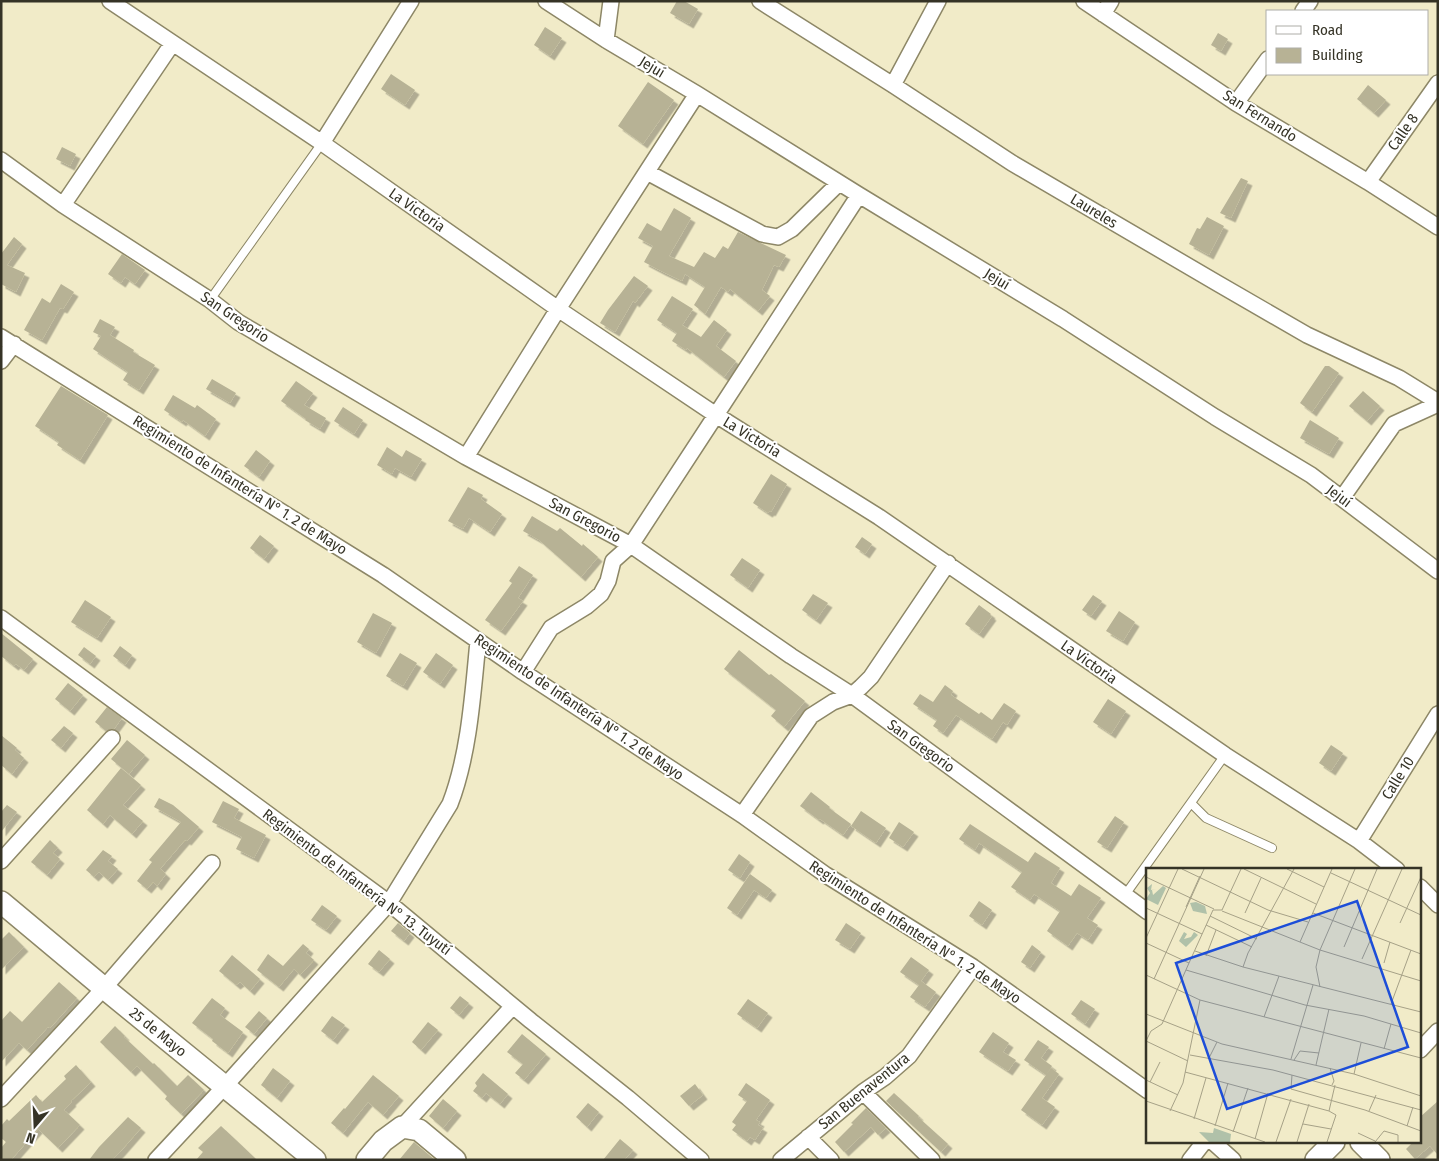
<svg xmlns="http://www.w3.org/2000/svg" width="1439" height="1161" viewBox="0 0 1439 1161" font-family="'Fira Sans Condensed',sans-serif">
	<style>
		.building { fill: #b7b295; filter: url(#shadow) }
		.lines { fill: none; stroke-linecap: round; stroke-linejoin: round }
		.lane-casing { stroke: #8d8767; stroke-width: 10 }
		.street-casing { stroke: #8d8767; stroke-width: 18 }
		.secondary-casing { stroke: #8d8767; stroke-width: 24 }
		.lane { stroke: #fff; stroke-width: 8 }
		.street { stroke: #fff; stroke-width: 15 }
		.secondary { stroke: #fff; stroke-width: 21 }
		.labels { text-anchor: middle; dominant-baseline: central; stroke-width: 4; stroke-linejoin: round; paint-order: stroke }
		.street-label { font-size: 15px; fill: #353326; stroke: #fff }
		.inset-road { fill: none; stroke: #a6a187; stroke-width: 1 }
		.view { fill: #1d4ed8; fill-opacity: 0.15; stroke: #1d4ed8; stroke-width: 2.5 }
		.inset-edge { fill: none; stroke: #353326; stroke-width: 2.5 }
	</style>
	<defs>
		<filter id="shadow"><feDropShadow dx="4.5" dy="4.5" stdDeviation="0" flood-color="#0004"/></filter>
	</defs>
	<rect width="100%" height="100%" fill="#f1ebc8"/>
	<path class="building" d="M677,1H684L698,9L689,24L670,13Z
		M545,27L562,38L550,56L534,45Z
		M1218,33L1228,39L1221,51L1211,45Z
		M391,74L415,90L405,105L381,89Z
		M648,82L674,100L643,144L618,126Z
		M1368,85L1386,100L1374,113L1357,99Z
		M62,147L76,154L70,166L56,159Z
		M1241,178L1248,181L1231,218L1220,213Z
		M674,208L691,218L669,256L694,267L704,252L715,258L723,246L728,249L738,232L786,255L779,267L774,265L762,290L770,296L758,311L730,289L728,292L721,287L705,314L694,305L705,287L685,274L682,281L661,271L644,262L653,246L638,238L647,223L661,231Z
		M1207,217L1224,226L1209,255L1189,244L1197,228L1200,229Z
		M14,237L22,244L7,265L25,273L16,292L1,284V254Z
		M122,254L145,270L135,284L125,277L121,283L108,274Z
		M634,276L648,286L635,303L633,301L615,332L600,323L608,310Z
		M61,284L74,292L63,309L60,308L42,340L24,330L42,298L50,303Z
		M672,296L693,309L677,333L657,320Z
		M100,319L115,327L110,335L134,350L133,352L155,365L139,390L123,380L128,372L93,349L101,336L93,332Z
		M714,320L727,330L716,346L736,361L724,377L687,348L686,350L672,341L682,325L701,337Z
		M1325,366H1329L1339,373L1312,412L1300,403Z
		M212,379L236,393L230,403L206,389Z
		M296,381L313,393L304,405L326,418L320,429L305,420L306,419L281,401Z
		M61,386L108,415L80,460L57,445L59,442L35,426Z
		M1363,391L1380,406L1367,421L1349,406Z
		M173,395L195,408L197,405L216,419L205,436L183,420L182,422L164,410Z
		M343,407L363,420L354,434L334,421Z
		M1310,420L1339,438L1329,454L1300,438Z
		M387,447L402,457L406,450L422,459L411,477L395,468L392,474L377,465Z
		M256,450L270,461L259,477L244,466Z
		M771,474L787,484L771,512L770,511L768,513L753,503Z
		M468,487L483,495L481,499L502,514L490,532L469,518L463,529L448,521Z
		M532,516L557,531L560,528L582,546L583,544L598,557L581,577L539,540L523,531Z
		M260,535L274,546L264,559L250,548Z
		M862,537L872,544L865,554L855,547Z
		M742,558L760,570L748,588L730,575Z
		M519,566L533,575L518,598L523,601L501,631L485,620L512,583L509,581Z
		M813,594L828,603L816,620L802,610Z
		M1093,595L1102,601L1091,616L1082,610Z
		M85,600L111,617L97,638L71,622Z
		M979,605L991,614L990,615L992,616L979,634L965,624Z
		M1119,611L1135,622L1123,641L1106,631Z
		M373,613L392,623L376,653L357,642Z
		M1,633L33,659L24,670L16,664L14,666L1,656Z
		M120,646L132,655L125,665L113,656Z
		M84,647L96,656L90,664L78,655Z
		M739,650L769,675L771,674L805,701L784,727L771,716L776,710L724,669Z
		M400,653L417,663L403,686L386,676Z
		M436,653L453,665L440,684L423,672Z
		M68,683L83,695L70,711L55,699Z
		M945,685L953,691L951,695L979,714L981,712L992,720L1004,703L1016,711L1007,725L1003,722L992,739L956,715L943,733L933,726L937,720L913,704L920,694L933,702Z
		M1108,699L1126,711L1111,734L1093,722Z
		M107,707L122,718L114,729L106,731L95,722Z
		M64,726L73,733L61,748L51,740Z
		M1,735L17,748L15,750L24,758L12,774L1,765Z
		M127,740L145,755L129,774L111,759Z
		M1331,745L1343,753L1331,771L1319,763Z
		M121,768L141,785L123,805L143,821L132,834L110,815L103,824L87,810Z
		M811,792L830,807L829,808L851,824L843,835L820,819L819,820L800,806Z
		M159,798L173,805L199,827L187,841L185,840L160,869L154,863L166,874L157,886L153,882L147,889L137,881L152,862L149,860L181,822L154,807Z
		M223,801L239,809L234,818L266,835L254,858L236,849L242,837L212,822Z
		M7,805L17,812L1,832V812Z
		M861,811L886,828L876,843L851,826Z
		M1115,816L1124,822L1107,848L1097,842Z
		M899,822L914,832L903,847L889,838Z
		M970,824L1028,862L1035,852L1060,868L1051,883L1071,896L1079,884L1101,898L1087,918L1098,925L1088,940L1077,933L1068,946L1047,931L1060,911L1034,894L1030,900L1011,887L1022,872L979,843L975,850L959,839Z
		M50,840L58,848L53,853L60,859L47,875L31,862Z
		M103,850L112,856L108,861L118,869L108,880L99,872L94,877L86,870Z
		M739,854L750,862L740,878L728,870Z
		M750,874L772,890L766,898L754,890L737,915L727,908Z
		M979,901L992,910L982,925L969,916Z
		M322,905L337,916L326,930L311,920Z
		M398,923L410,933L404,941L391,931Z
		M846,923L861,933L850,949L835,940Z
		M9,932L24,947L1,970V940Z
		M303,944L309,949L306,953L314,960L300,975L294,969L279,987L257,970L268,954L283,966Z
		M1032,945L1041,952L1030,968L1021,962Z
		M379,950L390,959L379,972L368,964Z
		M232,955L260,979L250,991L240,982L236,985L219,971Z
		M911,957L929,970L921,981L936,992L925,1007L910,997L919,985L900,972Z
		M59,982L77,998L50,1028L48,1027L27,1050L19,1043L1,1062V1021L10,1011L22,1022Z
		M460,996L469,1003L459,1015L450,1008Z
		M212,998L225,1008L220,1015L243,1032L228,1053L212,1041L213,1039L192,1023Z
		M748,999L768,1013L757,1028L737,1014Z
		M1081,1000L1095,1009L1085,1024L1071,1014Z
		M259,1011L267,1018L254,1034L245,1027Z
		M332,1016L345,1025L333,1040L321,1031Z
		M428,1022L438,1030L421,1050L412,1042Z
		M115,1026L125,1036L124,1037L153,1064L154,1063L177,1086L188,1075L204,1090L181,1114L165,1099L167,1096L137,1066L131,1072L100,1042Z
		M993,1032L1009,1043L1003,1052L1016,1060L1008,1071L979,1052Z
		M522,1034L546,1054L524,1080L515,1073L523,1064L507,1052Z
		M1038,1040L1049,1047L1041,1058L1052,1066L1046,1075L1024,1060Z
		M76,1065L91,1082L71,1101L72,1102L64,1110L80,1125L58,1148L38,1129L11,1160H1V1148L6,1142L1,1138V1126L7,1119L9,1121L36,1095L42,1102L66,1079L64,1076Z
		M273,1068L290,1081L277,1098L261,1085Z
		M1051,1068L1059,1074L1042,1098L1055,1107L1042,1125L1021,1110Z
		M483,1073L508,1094L500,1104L486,1093L482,1098L473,1091L477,1086L475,1083Z
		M373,1075L399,1096L383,1115L368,1102L343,1133L331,1123L344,1108L345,1109Z
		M746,1083L770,1100L756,1120L760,1122L758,1125L763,1128L755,1140L750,1137L747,1141L732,1130L736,1125L732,1122L747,1101L738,1095Z
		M695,1084L703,1095L689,1106L680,1096Z
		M894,1093L919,1116L918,1117L948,1144L941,1152L886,1101Z
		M443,1099L457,1111L443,1128L429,1116Z
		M1438,1101V1155L1430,1146L1415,1159L1406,1149L1413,1142H1420V1117Z
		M588,1103L599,1112L587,1127L576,1117Z
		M866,1108L886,1128L878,1135L871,1127L844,1152L835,1142L853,1124L851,1123Z
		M128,1117L141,1128L120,1152L112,1160H89L99,1147Z
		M221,1126L236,1140L257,1160H196L203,1152L198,1148Z
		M620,1139L633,1150L624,1160H603Z
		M414,1142L435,1160H399Z"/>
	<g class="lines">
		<g class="lane-casing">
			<path id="lane" d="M210,300L322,143
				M1191,803L1206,818L1272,848
				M1125,895L1225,755"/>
		</g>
		<g class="street-casing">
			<path id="street" d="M110,1L322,143L558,309L716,415L879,517L1225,755L1359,841L1397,870
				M546,1L606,40L697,94L859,195L1063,319L1215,417L1311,475L1438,571
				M760,1L893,85L1012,163L1217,283L1307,335L1399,378L1438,402
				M1084,1L1236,103L1368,182L1438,227
				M1303,11L1310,1
				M1103,14L1111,1
				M606,40L611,1
				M893,85L938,1
				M1236,103L1268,59
				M322,143L411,1
				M1,160L63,205L210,300L238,322L466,457L631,545L791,656L852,695L1148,912
				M647,172L762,234L778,237L792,229L839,183
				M1368,182L1438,83
				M63,205L172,44
				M1,337L383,575L523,672L742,815L826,875L973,967L1148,1091
				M1,361L14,344
				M466,457L558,309L697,94
				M1342,498L1394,424L1438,404
				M1,618L389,903L531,1021L628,1098L701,1160
				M523,672L551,628L587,606L601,594L608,581L613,561L631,545L716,415L859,195
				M742,815L811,716L833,702L852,695L861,687L871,677L948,563
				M1359,841L1438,714
				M1,861L112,738
				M1420,887L1438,905
				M1420,1050L1438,1031
				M863,1092L932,1160
				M1,1099L104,988L212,863
				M402,1127L513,1006
				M808,1137L831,1160
				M1213,1142L1233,1160
				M156,1160L225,1086L389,903L450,804C469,755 473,693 478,641
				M781,1160L863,1092L885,1077L909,1056L973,967
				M1190,1160L1204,1142"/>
		</g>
		<g class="secondary-casing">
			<path id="secondary" d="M1,902L104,988L315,1160
				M1361,1142L1379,1160
				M367,1160L383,1141L402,1127L419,1130L455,1160
				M1316,1160L1334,1142"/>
		</g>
		<use href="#lane" class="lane"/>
		<use href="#street" class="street"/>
		<use href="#secondary" class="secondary"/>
	</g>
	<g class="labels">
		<g class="street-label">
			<text transform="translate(652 67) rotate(31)">Jejuí</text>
			<text transform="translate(1260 116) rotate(32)">San Fernando</text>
			<text transform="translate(1403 132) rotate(-55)">Calle 8</text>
			<text transform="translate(417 210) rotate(35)">La Victoria</text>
			<text transform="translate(1094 211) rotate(31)">Laureles</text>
			<text transform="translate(997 279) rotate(31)">Jejuí</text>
			<text transform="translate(235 317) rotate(34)">San Gregorio</text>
			<text transform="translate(752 437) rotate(31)">La Victoria</text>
			<text transform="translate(240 485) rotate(32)">Regimiento de Infantería N° 1. 2 de Mayo</text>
			<text transform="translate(1339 496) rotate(37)">Jejuí</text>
			<text transform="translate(585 520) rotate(28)">San Gregorio</text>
			<text transform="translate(1089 662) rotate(35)">La Victoria</text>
			<text transform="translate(579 707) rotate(34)">Regimiento de Infantería N° 1. 2 de Mayo</text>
			<text transform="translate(921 746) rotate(36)">San Gregorio</text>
			<text transform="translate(1398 778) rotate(-58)">Calle 10</text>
			<text transform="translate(357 882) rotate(37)">Regimiento de Infantería N° 13. Tuyutí</text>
			<text transform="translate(915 932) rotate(33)">Regimiento de Infantería N° 1. 2 de Mayo</text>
			<text transform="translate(158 1032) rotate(39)">25 de Mayo</text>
			<text transform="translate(864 1091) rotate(-39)">San Buenaventura</text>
		</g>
	</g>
	<g transform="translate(1146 868)">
		<rect width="275" height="275" fill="#f1ebc8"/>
		<path d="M6,16L5,22L10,21L6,22L7,27L17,18L20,20L12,37L0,31L4,25L1,20ZM50,34L59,38L61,46L47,43L44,35ZM38,64L41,66L38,71L45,69L48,64L52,67L40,79L33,73ZM68,260L85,266L84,274H63L53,264L67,265Z" fill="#b0c1a9"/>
		<path class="inset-road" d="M36,1L122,42L162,54M98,1L170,36M141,1L178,19M185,5L275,47M0,9L68,41M40,39L54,8M0,40L56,66M76,43L174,82L275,113M99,45L115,10M167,45L275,86M64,48L111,71M254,55L275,9M60,57L106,79M0,70L32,1M154,74L186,1M0,75L43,95L16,156L5,163L0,173M198,79L231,1M49,83L97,99L275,144M60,88L70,62M216,91L256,1M43,95L67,42H76L95,1M238,95L244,74M97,99L102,85L148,1M40,102L159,137L218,148L275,165M0,107L54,132L275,190M8,111L58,1M174,119L170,99L174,82L209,1M245,136L265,82M0,146L76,176L208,206L275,228M118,149L133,108M0,173L42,193M238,181L245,156M44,187L127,202L275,242M63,190L71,174M145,191L167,117M148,192L154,183L173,185M170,197L183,141M184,200L188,213L186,217M39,204L183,243M208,206L215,175M146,207L145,221L219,242L275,263M0,212L32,227M4,214L14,194M0,233L119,274M24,243L37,215L54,132M223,243L230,227M48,251L60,210M157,256L185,261M69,258L82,215M261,258L267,239M87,264L102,220M212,265L229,273M109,271L122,225M130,274L145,231M151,274L163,236M181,274L190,247L183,243L189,217M229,274L238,263L252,267V274"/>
		<path class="view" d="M211,33L262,179L81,241L30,95Z"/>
		<rect width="275" height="275" class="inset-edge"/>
	</g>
	<rect width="1439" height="1161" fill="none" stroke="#353326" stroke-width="5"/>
	<rect x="1266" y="10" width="162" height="65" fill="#ffffff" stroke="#aeada8"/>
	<rect x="1276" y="26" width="25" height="8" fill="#ffffff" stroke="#aeada8"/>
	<text x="1312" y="35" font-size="15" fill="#353326">Road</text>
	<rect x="1276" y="48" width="25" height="15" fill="#b7b295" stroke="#aeada8"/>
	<text x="1312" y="60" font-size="15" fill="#353326">Building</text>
	<g transform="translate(35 1126) rotate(199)" stroke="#ffffff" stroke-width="4" paint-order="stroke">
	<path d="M0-4L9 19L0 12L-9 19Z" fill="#353326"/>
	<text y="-8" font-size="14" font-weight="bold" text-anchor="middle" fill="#353326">N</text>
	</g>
</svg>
